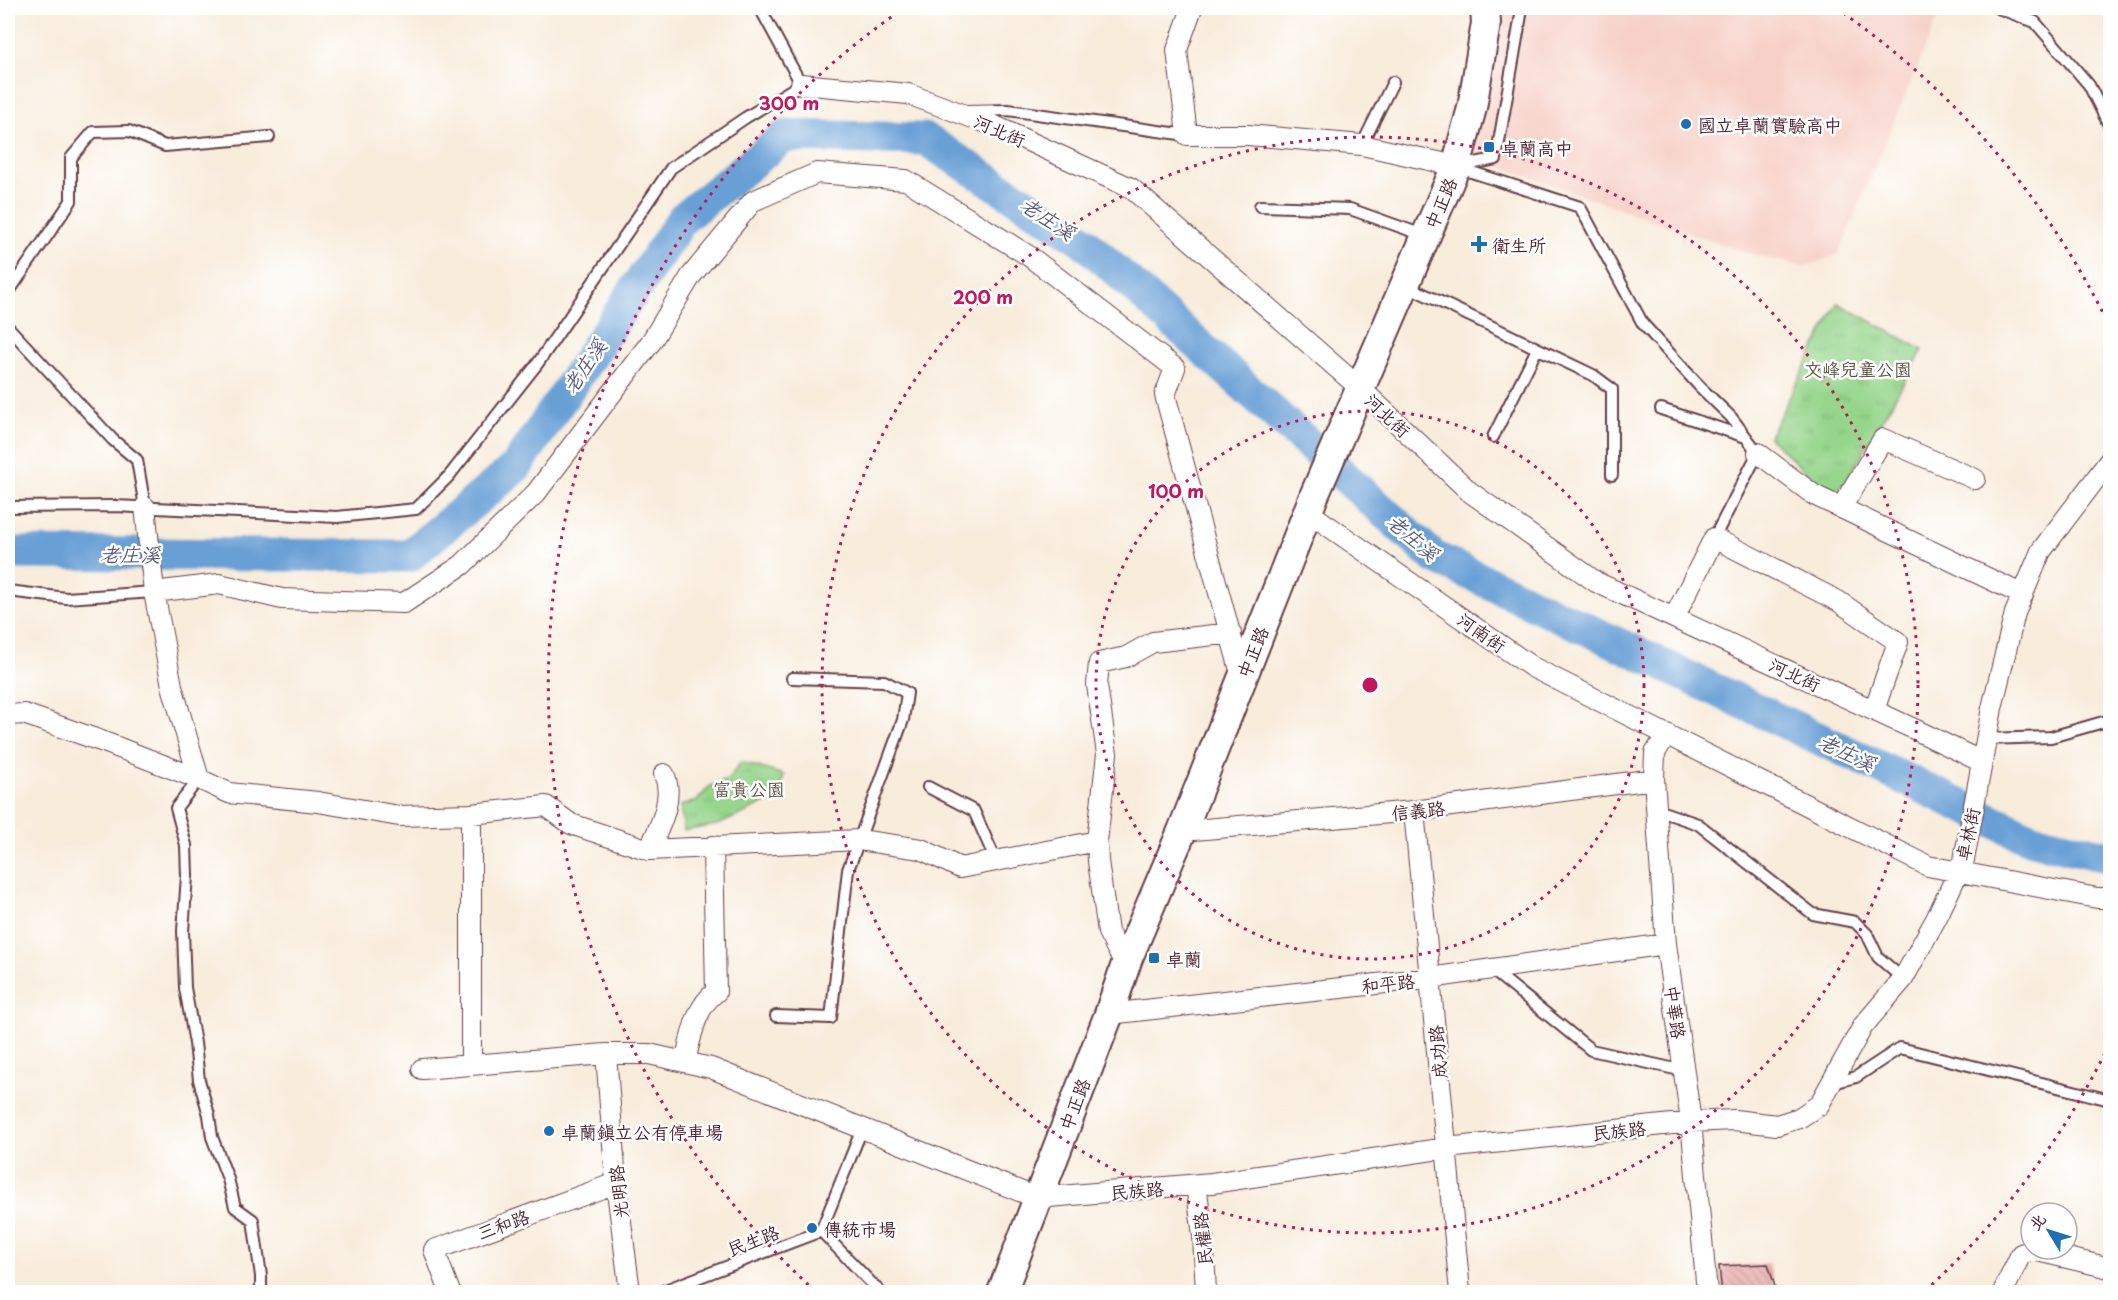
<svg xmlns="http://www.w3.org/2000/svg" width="2118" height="1300" viewBox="0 0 2118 1300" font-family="'Playpen Sans','LXGW WenKai TC',sans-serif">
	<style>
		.built { fill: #f7d1c7 }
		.park { fill: url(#park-tufts); stroke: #707a5c; stroke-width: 1.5 }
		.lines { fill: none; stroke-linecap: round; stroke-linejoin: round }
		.river { stroke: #679fd5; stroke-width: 33 }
		.building { fill: url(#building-back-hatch) }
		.lane-casing { stroke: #643e45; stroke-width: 14 }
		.street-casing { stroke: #643e45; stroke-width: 22 }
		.secondary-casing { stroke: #643e45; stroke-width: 32 }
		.lane { stroke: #fff; stroke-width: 10 }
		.street { stroke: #fff; stroke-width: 20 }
		.secondary { stroke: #fff; stroke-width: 28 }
		.ring { fill: none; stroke: #c2185b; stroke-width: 3; stroke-dasharray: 3 6 }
		.poi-dot { fill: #1f6fb2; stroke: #fff; stroke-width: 2 }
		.labels { text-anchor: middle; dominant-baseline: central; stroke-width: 5; stroke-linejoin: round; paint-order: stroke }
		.poi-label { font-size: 18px; fill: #4a1f2b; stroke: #fff; text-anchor: start }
		.street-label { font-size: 18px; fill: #4a1f2b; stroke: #fff }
		.park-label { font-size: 18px; fill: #615648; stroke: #fff }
		.water-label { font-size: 20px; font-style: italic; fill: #575977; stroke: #fff }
		.centre { fill: #c2185b; stroke: #fff; stroke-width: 3 }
		.ring-label { font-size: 18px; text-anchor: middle; font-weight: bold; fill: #c2185b; stroke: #fff; stroke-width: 5; stroke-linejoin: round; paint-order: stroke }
	</style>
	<defs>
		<pattern id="park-tufts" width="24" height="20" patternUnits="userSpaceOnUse" patternTransform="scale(1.5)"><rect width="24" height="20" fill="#96d68c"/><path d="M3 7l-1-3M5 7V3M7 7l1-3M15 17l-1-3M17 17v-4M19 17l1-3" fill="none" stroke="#83b779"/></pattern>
		<pattern id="building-back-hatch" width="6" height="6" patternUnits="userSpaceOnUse" patternTransform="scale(1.5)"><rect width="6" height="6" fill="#e7a8a6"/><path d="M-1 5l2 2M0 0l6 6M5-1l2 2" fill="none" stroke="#bd8887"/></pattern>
	</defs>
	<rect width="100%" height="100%" fill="#fff"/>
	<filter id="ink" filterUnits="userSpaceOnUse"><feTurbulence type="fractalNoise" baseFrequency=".0167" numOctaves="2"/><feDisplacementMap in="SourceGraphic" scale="12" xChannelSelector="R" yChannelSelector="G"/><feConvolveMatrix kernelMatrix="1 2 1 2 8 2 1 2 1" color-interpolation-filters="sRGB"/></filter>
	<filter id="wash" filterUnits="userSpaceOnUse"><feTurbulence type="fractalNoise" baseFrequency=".008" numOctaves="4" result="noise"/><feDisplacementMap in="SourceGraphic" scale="24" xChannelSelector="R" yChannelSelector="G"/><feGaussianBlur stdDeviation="1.35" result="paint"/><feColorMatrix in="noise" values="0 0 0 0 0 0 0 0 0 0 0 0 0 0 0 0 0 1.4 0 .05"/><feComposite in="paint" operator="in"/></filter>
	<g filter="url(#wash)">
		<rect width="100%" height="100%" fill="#f8ecdb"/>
		<path class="built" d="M1503,8H1942L1838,255L1803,267L1741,251L1469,156L1487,93Z"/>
		<path class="park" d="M1838,303L1923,350L1835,500L1769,437Z
			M741,762L784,775L779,797L720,824L684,831L680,806L697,801L710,786L728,780Z"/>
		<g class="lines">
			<path class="river" d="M8,553L409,556L516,467L683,218L785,136L925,139L1082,240L1434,557L2032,839L2110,857"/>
		</g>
		<g id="blocks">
			<path class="building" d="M1768,1264L1777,1293H1722L1719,1266Z"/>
		</g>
	</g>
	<g filter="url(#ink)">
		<use href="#blocks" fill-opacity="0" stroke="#643e45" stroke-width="1.5"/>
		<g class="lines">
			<g class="lane-casing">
				<path id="lane" d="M1998,8L2035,22L2089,85L2110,127
					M967,111L1008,110L1187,135
					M1362,145L1393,82
					M1459,166L1496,159L1521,15V8
					M1456,167L1580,207L1643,324L1701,388L1731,417L1758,453L1714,538
					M1260,206L1350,209L1426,236
					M1405,285L1593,375L1612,389V475
					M8,293L71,201V158L93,132L129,131L165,146L269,137
					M8,327L113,440L137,460L145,507
					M1661,409L1746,437
					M1493,437L1537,349
					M8,507L115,506L337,517L416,509L449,476L538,363L671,168L745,118L801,84L760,8
					M8,591L66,598L154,592
					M1986,739L2051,737L2110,720
					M199,779L176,808L186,845L187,876L183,931L185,988L195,1043L199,1080L209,1115L212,1137L228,1179L235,1207L253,1220L261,1276V1292
					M928,787L974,811L996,861
					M1657,810L1698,824L1813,914L1855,922L1867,934L1878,957L1903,979
					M1491,969L1591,1050L1684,1071
					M776,1016L831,1018L848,870L903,720L907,693L884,681L792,678
					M1833,1083L1856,1077L1900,1048L2110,1100
					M821,1231L880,1292
					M660,1292L821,1231L862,1129"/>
			</g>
			<g class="street-casing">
				<path id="street" d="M1192,8L1177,50L1187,135H1248L1362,145L1456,166
					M801,84L908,94L995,126L1131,188L1361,389L1470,492L1596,582L1914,729L1982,762
					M1758,453L1814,495L2023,595
					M145,507L154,592L172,686L199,779
					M1841,508L1883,439L1975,479
					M1308,512L1532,667L1928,866L2097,898H2110
					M154,592L219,584L282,599L404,603L462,565L536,493L651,342L691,276L753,201L817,173L906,180L1029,256L1175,368L1165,395L1242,677
					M1674,618L1714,538L1838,601L1898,642L1874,710
					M8,715L24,714L104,742L199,779L229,793L318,802L399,816L471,814L546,806L571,824L649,850L859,840L921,849L960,868L1097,841
					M1667,734L1655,753L1654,779L1666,944L1691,1122L1707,1292
					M1414,811L1460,1292
					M471,814V1065
					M1182,831L1414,811L1654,779
					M649,850C659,828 675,798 664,774
					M1128,958L1119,953L1108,932L1098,861L1097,841L1107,754L1097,685L1099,663L1126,657L1153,642L1231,633
					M1109,1014L1430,978L1666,944
					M606,1054L616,1183L630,1292
					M685,1062C691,1038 695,1007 716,992L713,846
					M422,1069L606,1054H649L711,1068L1037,1198L1212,1183L1446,1148L1691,1122L1734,1120L1777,1125L1799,1118L1819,1105L1863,1026L1903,979L1937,917L1964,860L1992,708L2015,613L2041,551L2110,460
					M1196,1185L1203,1235L1206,1292
					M450,1292L434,1250L616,1183
					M2003,1292L2021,1254L2033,1250L2110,1268"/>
			</g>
			<g class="secondary-casing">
				<path id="secondary" d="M1002,1292L1109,1014L1128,958L1182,831L1314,496L1456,166L1472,108L1486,23L1485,8"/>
			</g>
			<use href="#lane" class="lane"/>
			<use href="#street" class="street"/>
			<use href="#secondary" class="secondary"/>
		</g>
	</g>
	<g class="ring">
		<circle cx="1370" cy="685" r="274"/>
		<circle cx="1370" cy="685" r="548"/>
		<path d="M2109 1045A822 822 0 0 1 1925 1291M815 1291A822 822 0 0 1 904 8M1836 8A822 822 0 0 1 2109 325"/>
	</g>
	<g class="poi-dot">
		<circle cx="1686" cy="124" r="6"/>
		<rect x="1483" y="141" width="12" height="12" rx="3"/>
		<path d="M1476 235h6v6h6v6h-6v6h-6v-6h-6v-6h6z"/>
		<rect x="1148" y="952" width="12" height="12" rx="3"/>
		<circle cx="549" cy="1131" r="6"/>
		<circle cx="812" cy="1228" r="6"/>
	</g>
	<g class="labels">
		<g class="poi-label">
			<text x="1698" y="124">國立卓蘭實驗高中</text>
			<text x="1501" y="147">卓蘭高中</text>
			<text x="1492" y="244">衛生所</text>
			<text x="1166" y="958">卓蘭</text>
			<text x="561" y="1131">卓蘭鎮立公有停車場</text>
			<text x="824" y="1228">傳統市場</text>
		</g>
		<g class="street-label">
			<text transform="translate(1000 130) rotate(23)">河北街</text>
			<text transform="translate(1440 203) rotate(-67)">中正路</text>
			<text transform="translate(1388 415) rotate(43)">河北街</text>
			<text transform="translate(1482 632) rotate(35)">河南街</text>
			<text transform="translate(1252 652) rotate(-68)">中正路</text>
			<text transform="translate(1795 674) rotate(25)">河北街</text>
			<text transform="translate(1418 810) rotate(-6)">信義路</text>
			<text transform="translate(1967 834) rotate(-78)">卓林街</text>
			<text transform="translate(1388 983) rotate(-6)">和平路</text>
			<text transform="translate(1676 1012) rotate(82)">中華路</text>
			<text transform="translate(1437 1052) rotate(-95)">成功路</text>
			<text transform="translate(1074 1104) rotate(-69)">中正路</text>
			<text transform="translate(1619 1130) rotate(-6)">民族路</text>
			<text transform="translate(1137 1190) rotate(-5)">民族路</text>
			<text transform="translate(618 1192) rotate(-96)">光明路</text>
			<text transform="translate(503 1224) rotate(-20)">三和路</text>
			<text transform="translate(1202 1239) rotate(-96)">民權路</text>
			<text transform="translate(753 1240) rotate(-21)">民生路</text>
		</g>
		<g class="park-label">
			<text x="1858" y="368">文峰兒童公園</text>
			<text x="749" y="788">富貴公園</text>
		</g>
		<g class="water-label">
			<text transform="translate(1048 218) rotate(33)">老庄溪</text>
			<text transform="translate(584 366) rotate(-56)">老庄溪</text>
			<text transform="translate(1413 537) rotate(40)">老庄溪</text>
			<text x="130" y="554">老庄溪</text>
			<text transform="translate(1847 752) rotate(25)">老庄溪</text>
		</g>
	</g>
	<circle cx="1370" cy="685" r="9" class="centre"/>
	<g class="ring-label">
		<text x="789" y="110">300 m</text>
		<text x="983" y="304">200 m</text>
		<text x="1176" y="498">100 m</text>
	</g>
	<rect width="2118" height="1300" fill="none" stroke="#fff" stroke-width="30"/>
	<g transform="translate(2049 1231) rotate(308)"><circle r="28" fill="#ffffff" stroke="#b7a5aa" stroke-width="1.5"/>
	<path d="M0-4.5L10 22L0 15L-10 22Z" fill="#1f6fb2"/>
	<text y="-9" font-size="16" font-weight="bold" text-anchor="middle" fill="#4a1f2b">北</text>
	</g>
</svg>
